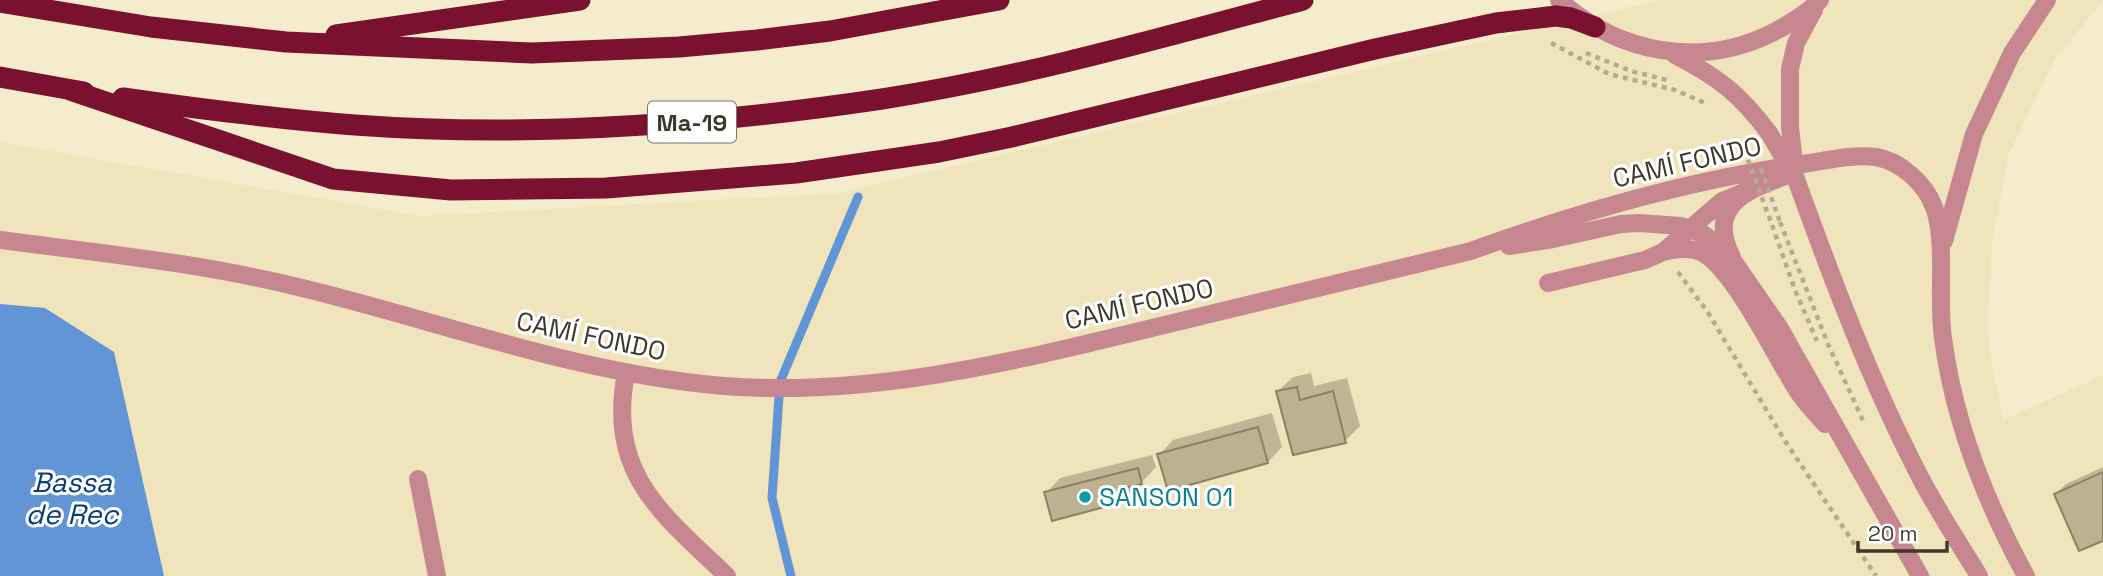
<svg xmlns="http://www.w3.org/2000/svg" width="2103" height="576" viewBox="0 0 2103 576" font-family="'Space Grotesk',sans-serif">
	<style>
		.built { fill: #efe4bb }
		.water { fill: #6295d6 }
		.shadow { fill: #0003 }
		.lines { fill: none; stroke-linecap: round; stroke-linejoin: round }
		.stream { stroke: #6295d6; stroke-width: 9 }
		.building { fill: #bbb292; stroke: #8b8264; stroke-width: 2 }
		.path { stroke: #b3ac92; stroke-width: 4.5; stroke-dasharray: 5 5; stroke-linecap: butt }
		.minor { stroke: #c68790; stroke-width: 18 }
		.highway { stroke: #7a1131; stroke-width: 21 }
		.path-bridge { stroke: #b3ac92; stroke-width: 4.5; stroke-dasharray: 5 5; stroke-linecap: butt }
		.minor-bridge { stroke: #c68790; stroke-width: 18 }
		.culture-dot { fill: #0f9aa8; stroke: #fff; stroke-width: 2.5 }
		.labels { text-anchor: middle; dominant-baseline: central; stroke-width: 6; stroke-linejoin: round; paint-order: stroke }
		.shield { fill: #fff; stroke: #77756c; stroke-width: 2 }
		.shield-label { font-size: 24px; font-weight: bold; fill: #3d3a2d }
		.street-label { font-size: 26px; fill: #3d3a2d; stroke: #fff }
		.culture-label { font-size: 26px; fill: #0d838f; stroke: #fff; text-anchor: start }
		.water-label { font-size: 28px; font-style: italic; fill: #083f7a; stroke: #fff }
	</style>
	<rect width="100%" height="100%" fill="#f5eccb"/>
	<path class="built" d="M1659,0H2103L2056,58L2008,155L1992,245L1988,318L1989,349L2003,420L2103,375V576H0V142L421,216L838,193Z"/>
	<path class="water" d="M0,304L45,308L114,352L164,576H0Z"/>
	<path class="shadow" d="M1311,373L1314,386L1347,378L1360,426L1345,441L1278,391L1293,377Z
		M1272,413L1282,447L1268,462L1159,455L1173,440Z
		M1152,455L1156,467L1126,499L1046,493L1060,478Z
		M2103,467V539L2056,494L2066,484Z"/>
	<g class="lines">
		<path class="stream" d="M791,576L772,498L780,382L858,197"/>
	</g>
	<path class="building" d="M1297,387L1300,400L1333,391L1346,443L1293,455L1276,391Z
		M1258,427L1268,463L1168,491L1157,454Z
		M1138,468L1142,484L1123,488L1127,501L1052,521L1044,492Z
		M2103,472V541L2079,551L2054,494Z"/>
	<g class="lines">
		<path class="path" d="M1551,43L1609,74L1675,90L1705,103
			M1586,53L1631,71L1667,80
			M1780,222L1828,344L1865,425
			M1772,225L1795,290L1817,341
			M1678,272L1707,311L1785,441L1876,576"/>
		<path class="minor" d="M1559,0C1618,53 1700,69 1772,33C1789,24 1807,14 1820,0
			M1675,55C1718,77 1740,94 1769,133
			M1790,127V69L1796,43L1814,10
			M1796,179C1832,279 1870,380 1919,475C1937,510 1959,543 1979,576
			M0,240C100,253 200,263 298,287C440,321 577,374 724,386C869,397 1008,363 1148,329C1255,303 1363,277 1471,251C1578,212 1689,180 1802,164C1826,161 1851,154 1876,157C1900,161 1925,183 1934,207C1947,243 1937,298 1943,338C1954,423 1985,501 2026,576
			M1944,241L1974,134L2012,53L2047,0
			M1509,246L1553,239L1621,224L1639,223L1681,226L1703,234L1718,245L1734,262L1779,327L1920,576
			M1663,252C1675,249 1689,247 1701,252C1733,267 1776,358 1797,390C1804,402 1816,413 1825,424
			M1732,257C1704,202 1753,188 1794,173
			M1548,283L1645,260L1663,252L1722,201L1749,190
			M626,373C607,474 661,513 727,576
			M418,479L437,576"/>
		<path class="highway" d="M0,2L151,27L286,42L532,53L679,47L757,40L830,31L999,0
			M336,35L580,0
			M0,77L84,92
			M70,90L333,179L451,190L606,188L796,173L939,152L1012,137L1375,49L1496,23L1556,16L1571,18L1595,27
			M123,98C200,109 278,119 355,125C531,138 708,125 882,99C1025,77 1164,37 1303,0"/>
		<path class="path-bridge" d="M1741,141L1772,225
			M1761,169L1780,222"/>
		<path class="minor-bridge" d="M1790,127L1795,172
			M1769,133L1796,179"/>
	</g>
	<circle class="culture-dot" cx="1085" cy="497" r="7"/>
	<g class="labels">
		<rect class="shield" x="648" y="101.5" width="88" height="41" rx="5"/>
		<g class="shield-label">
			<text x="692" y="122">Ma-19</text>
		</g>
		<g class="street-label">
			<text transform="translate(1687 162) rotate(-13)">CAMÍ FONDO</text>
			<text transform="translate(1139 304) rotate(-13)">CAMÍ FONDO</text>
			<text transform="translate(591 336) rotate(12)">CAMÍ FONDO</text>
		</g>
		<g class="culture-label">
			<text x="1099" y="497">SANSON 01</text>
		</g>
		<g class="water-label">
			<text x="72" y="482">Bassa<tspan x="72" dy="32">de Rec</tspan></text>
		</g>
	</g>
	<path d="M1858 541v10h89v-10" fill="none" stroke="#3d3a2d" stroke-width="3.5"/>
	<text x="1868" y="541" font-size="21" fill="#3d3a2d" stroke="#ffffff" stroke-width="5" paint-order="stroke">20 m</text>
</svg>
